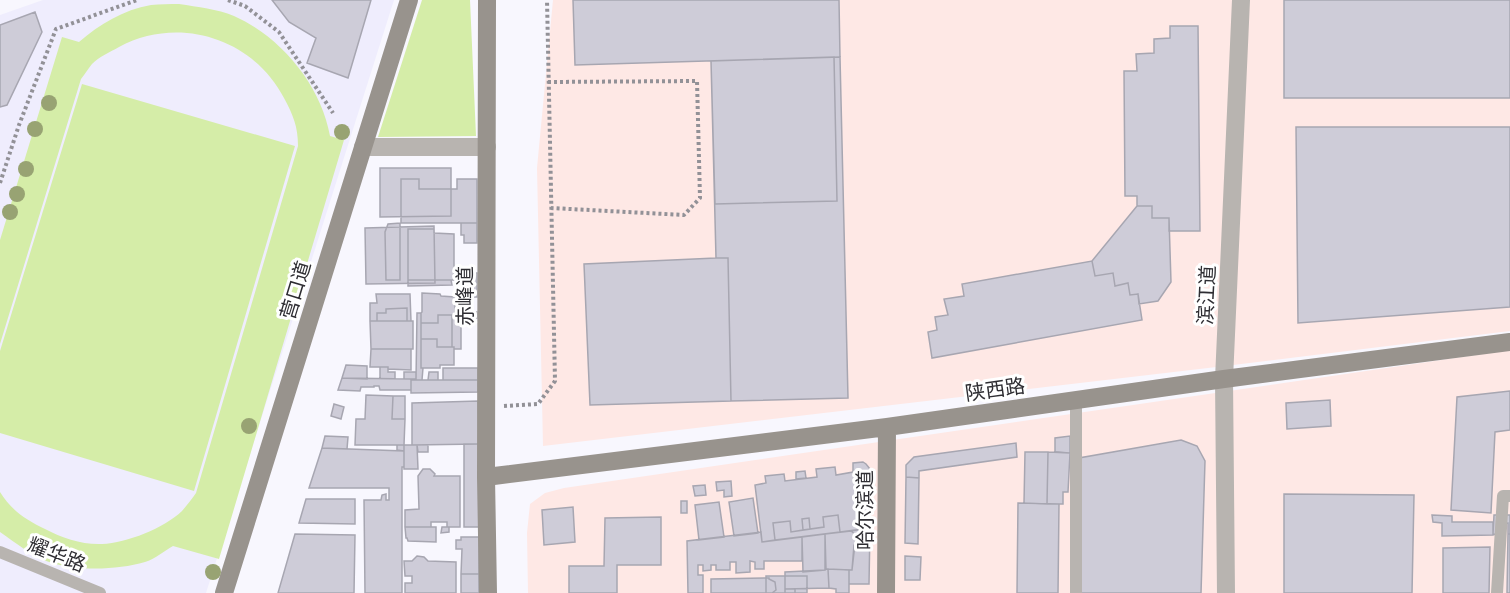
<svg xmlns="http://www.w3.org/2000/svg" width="1510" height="593" viewBox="0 0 1510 593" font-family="'PT Serif','Noto Sans SC',serif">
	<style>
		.commercial { fill: #fee8e5 }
		.built { fill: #efedfd }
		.green { fill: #d5eda8 }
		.building { fill: #ceccd8; stroke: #a7a6b1; stroke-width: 1.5 }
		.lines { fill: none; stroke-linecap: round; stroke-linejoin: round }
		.path { stroke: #929197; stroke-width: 4; stroke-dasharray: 3 3; stroke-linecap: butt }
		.lane { stroke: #b8b4b0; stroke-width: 12 }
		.street { stroke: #b8b4b0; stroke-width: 18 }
		.secondary { stroke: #98938d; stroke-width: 18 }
		.tree { fill: #98a373 }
		.labels { text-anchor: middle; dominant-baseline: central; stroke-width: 6; stroke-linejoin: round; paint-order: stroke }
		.street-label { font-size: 20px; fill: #2e2d32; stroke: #fff }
	</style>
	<rect width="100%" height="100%" fill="#f8f7fe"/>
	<path class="commercial" d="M553,0H1510V331L1225,366L543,446L537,168Z
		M1510,350V593H528L527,533L530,504L545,493L564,488Z"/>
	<path class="built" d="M43,0H394L206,593H0V15Z"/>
	<path class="green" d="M422,0H470L476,136L378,137Z
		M179,4C198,7 217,9 234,16C281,37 321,85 330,136L344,140L219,559L173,546C164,551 155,559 145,562C118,570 79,571 52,563C33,557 16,543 0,532V492C11,510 26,520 45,529C62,538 83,545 102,544C127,543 164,528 182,511C187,505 192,499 196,493L298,146C298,126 293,115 284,98C253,38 178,15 119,47C110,52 99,57 92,64C88,69 85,74 81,79L0,344V240L62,37L79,42C100,24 123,10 151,5C160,4 170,4 179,4Z
		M82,84L295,146L194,491L0,433V351Z"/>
	<path class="building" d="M272,0H371L348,78L307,63L316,38L289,22Z
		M573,0H839L840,57L575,65Z
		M1284,0H1510V98H1284Z
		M35,12L42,32L7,105L0,107V25Z
		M1170,26H1198L1200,231H1169V218H1152V206H1137V196H1125L1124,71H1137L1136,54L1154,53V39L1170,38Z
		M834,57L837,201L715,204L711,61Z
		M840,57L848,398L731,401L728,258H716L711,61Z
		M1296,127H1510V307L1298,323Z
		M380,168H451V216L380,217Z
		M401,179H419V189H457V179H477V223H401Z
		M1137,206H1152V218H1169L1171,282L1158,301L1139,304L1138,294L1130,295L1128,283L1115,286L1113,273L1095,276L1092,261Z
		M400,223V280H386L385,232L388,224Z
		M461,223H477V243H464V235H461Z
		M434,226L435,283L366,284L365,228Z
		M408,229H434V233L454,234V280H408Z
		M716,258H728L731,401L590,405L584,264Z
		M1092,261L1095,276L1113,273L1115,286L1128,283L1130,295L1138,294L1142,320L932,358L928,332L937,330L935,317L948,315L944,299L964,296L962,284Z
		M460,273H477V297H466V286H461Z
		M408,280H451L452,285L408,286Z
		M422,293L440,294L441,296L455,297V315H438V323H421V313L422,312Z
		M376,294H410L411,321H407V308L386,309V313H377V321H370V303H377Z
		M407,308V321H377V313H386V309Z
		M471,312H477V318L471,319Z
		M417,313H421V368H423L422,380H416Z
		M455,314H461V349H454V347H452V315H455Z
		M438,315H452V347H437V339H421V323H438Z
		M370,321H413V349H371Z
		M421,339H437V347H454V365H440V368H421Z
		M371,349H411V370L388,369V367H370Z
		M346,365L367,366V379L342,378Z
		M380,367H388V372H395V379H380Z
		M443,368H478V380H443Z
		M404,372H416V379H404Z
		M429,372H438V380H428Z
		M342,378L411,379V390H380L379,386H374V387H361L360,391L338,390Z
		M411,380H478V392L411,393Z
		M1510,391V430L1495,432L1491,513L1451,510L1457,397Z
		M366,395L393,396L392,419H405L404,445H355L356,419H365Z
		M393,396H405V419H392Z
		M1330,400L1331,426L1287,429L1286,403Z
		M478,401L479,444L412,445V403Z
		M334,404L344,407L341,419L331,416Z
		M325,436L348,437L347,449L322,448Z
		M1070,436V453L1055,452V438Z
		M1181,440L1197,446L1205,461L1201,593H1077L1079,458Z
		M1016,443L1017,457L919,471V478L906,477V465L914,457Z
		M464,444H479V527H464Z
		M397,445H404V451L397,450Z
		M404,445H417L418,469H404Z
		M417,445H428V452H418Z
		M322,448L404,451V467H402V593H365L364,500H381L382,495L386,494V500H389V488H309Z
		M1025,452H1048L1047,504L1024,503Z
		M1048,452L1070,453L1068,492H1063V504H1047Z
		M863,462L866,464L870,469V528L840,532L838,515L823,517L824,527L810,529L809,518L802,519L803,530L791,532L790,521L773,523L775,540L762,542L755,485L766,483L765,476L784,474L785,481L817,477L816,469L835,467L836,475L853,472V463Z
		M423,469H430L435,474L434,476H460V527H447V522H431V527H405V510L419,509L418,476Z
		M805,471L806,478L796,479V472Z
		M906,477L919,478L918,544L905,543Z
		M731,481L732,496L724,497V490L717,491L716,482Z
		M705,485L706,495L695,496L693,486Z
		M1284,494L1414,495L1412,593H1284Z
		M753,498L758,533L734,536L729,502Z
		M306,499H355V524L299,523Z
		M681,501H687V513H681Z
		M719,502L724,537L699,540L695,505Z
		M1018,503L1059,504L1058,593H1017Z
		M573,507L575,542L544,545L542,510Z
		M838,515L840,532L775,540L773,523L790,521L791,532L824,527L823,517Z
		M1432,515L1452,516V522H1493V535L1442,536V523L1433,522Z
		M1494,515H1510V534H1508V523L1499,524V535L1493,534Z
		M661,517V565H617V593H569V566H604L605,518Z
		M809,518L810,529L803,530L802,519Z
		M405,527H436V542L408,541L407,538H406Z
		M442,527H449V532L441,533Z
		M870,528L869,584H849V570H852L854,545L856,544V535L851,531Z
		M851,531L856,535L852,570L826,569L825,534Z
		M761,532L762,542L802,537V561H764V569H755V562L750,561V572L736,573V562H730V570H716V565H711V570L703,571V565H698V575H703V593H688L687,541Z
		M295,534L355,535L354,593H278Z
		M825,534V570L803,572L802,537Z
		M1508,534H1510V593H1507Z
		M461,537H479V574H461L462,549H456V540H461Z
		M1490,547L1489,593H1443V548Z
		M417,556L424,557L428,561L456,562V593H405V583H412V576H405L404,561H412Z
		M905,556L921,557L920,580H905Z
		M826,569H828L829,588L785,589V572L825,570Z
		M828,569L849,570V593H836V589L829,588Z
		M461,574H479V593H461Z
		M766,576H807V593H766Z
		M769,578V579L775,582L776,590L772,593H711V579Z
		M785,589H795V593H785Z"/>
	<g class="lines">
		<path class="path" d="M228,0L245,6L279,32L333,113
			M548,82L697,81L700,198L684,215L551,208
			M0,183L19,125L56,29L137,0
			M504,406L538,404L555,381L547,0"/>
		<path class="lane" d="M0,552L100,593
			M1076,593V400
			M1497,593L1503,496H1510"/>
		<path class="street" d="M363,147H487
			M1226,593L1224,379L1241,0"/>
		<path class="secondary" d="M487,0L486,477L488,593
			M486,477L887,427L1224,379L1510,342
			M224,593L409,0
			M886,593L887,427"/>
	</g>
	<g class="tree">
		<circle cx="49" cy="103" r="8"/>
		<circle cx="35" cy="129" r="8"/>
		<circle cx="342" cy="132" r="8"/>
		<circle cx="26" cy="169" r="8"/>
		<circle cx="17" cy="194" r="8"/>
		<circle cx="10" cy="212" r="8"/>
		<circle cx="249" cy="426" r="8"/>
		<circle cx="213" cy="572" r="8"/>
	</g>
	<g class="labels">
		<g class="street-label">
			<text transform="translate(295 290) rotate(-73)">营口道</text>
			<text transform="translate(1206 295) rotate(-87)">滨江道</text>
			<text transform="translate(464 296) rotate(-90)">赤峰道</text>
			<text transform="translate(995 389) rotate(-8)">陕西路</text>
			<text transform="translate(864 510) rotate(-90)">哈尔滨道</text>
			<text transform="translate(57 554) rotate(22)">耀华路</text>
		</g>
	</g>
</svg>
